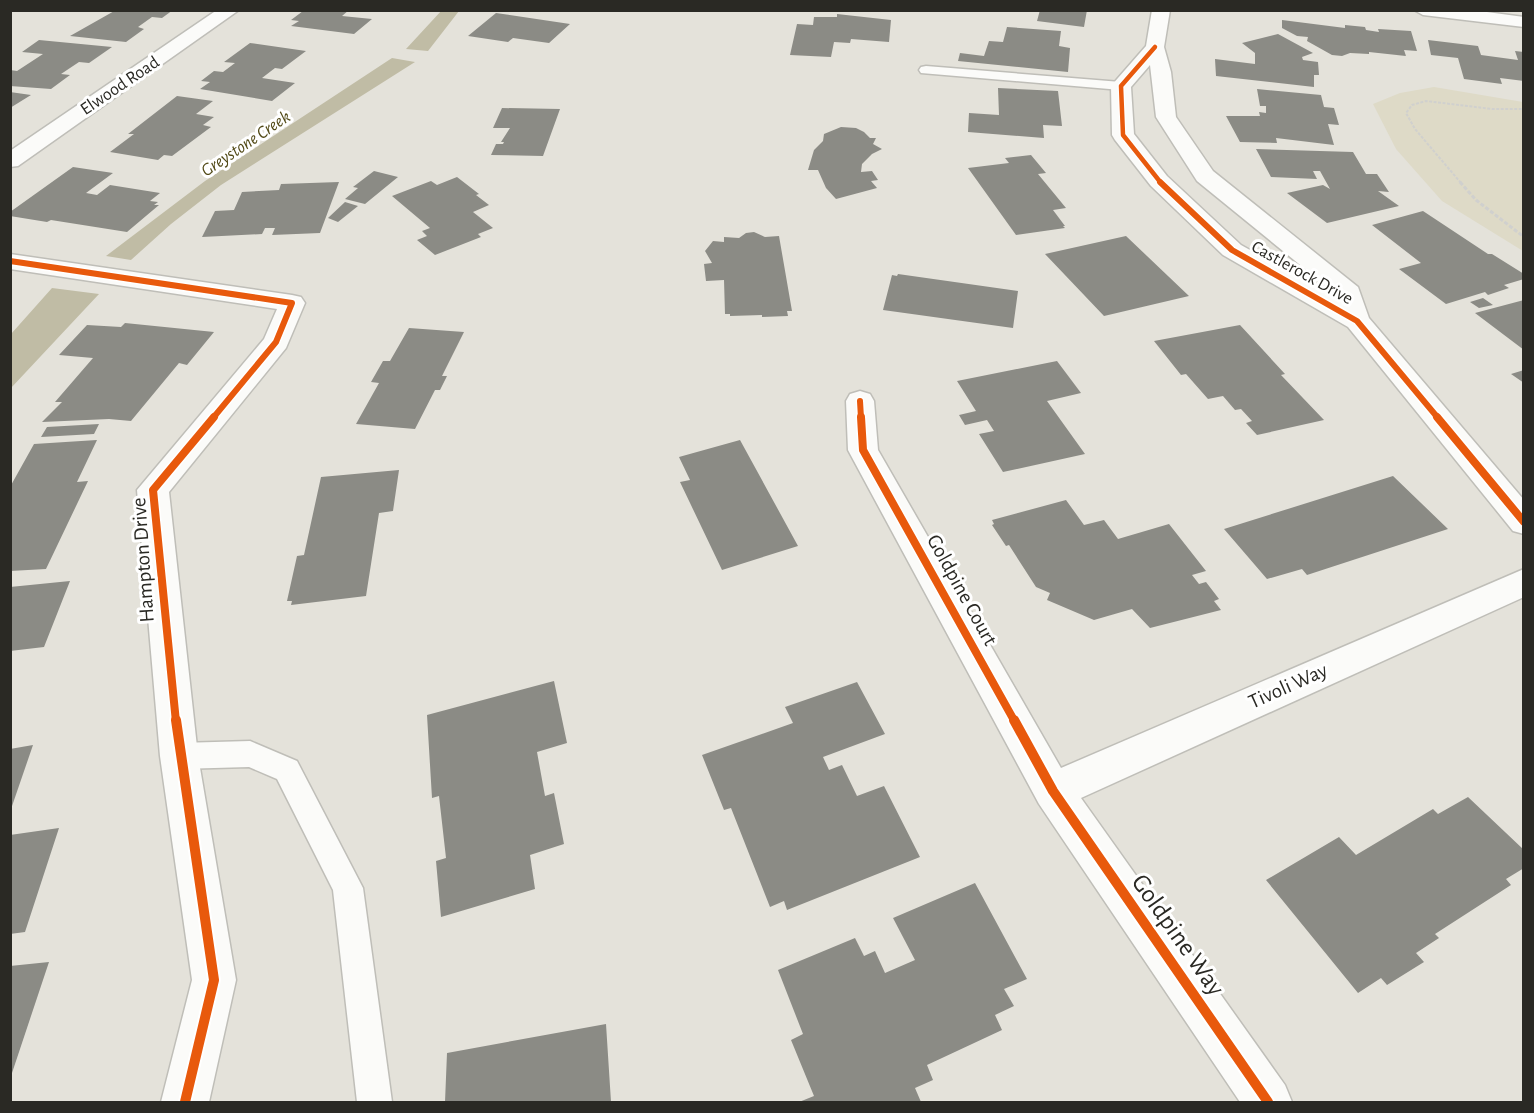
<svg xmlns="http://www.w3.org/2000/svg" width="1534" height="1113" viewBox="0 0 1534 1113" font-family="'Alegreya Sans',sans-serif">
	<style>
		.green { fill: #dedac7 }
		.water { fill: #c0bca5 }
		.building { fill: #8b8b85 }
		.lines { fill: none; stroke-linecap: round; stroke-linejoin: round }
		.service-casing { stroke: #bfbeb8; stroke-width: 3 }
		.minor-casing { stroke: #bfbeb8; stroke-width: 3 }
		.path-far1 { stroke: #d0d0ce; stroke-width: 2; stroke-dasharray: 3 1.5; stroke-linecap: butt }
		.path { stroke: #d0d0ce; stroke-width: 3; stroke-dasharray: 4 2; stroke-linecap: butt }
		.service { fill: #fbfbf9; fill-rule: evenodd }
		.minor { fill: #fbfbf9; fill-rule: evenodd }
		.cycleway-far3-casing { stroke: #fff; stroke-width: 7 }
		.cycleway-far2-casing { stroke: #fff; stroke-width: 9 }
		.cycleway-far1-casing { stroke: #fff; stroke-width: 11 }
		.cycleway-casing { stroke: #fff; stroke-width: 14 }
		.cycleway-far3 { stroke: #e8590c; stroke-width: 4.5 }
		.cycleway-far2 { stroke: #e8590c; stroke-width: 6 }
		.cycleway-far1 { stroke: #e8590c; stroke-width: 8 }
		.cycleway { stroke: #e8590c; stroke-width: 10 }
		.labels { text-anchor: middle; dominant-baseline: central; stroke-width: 6; stroke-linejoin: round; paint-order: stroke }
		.far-street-label { font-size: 18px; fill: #2a2924; stroke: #fff }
		.far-water-label { font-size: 18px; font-style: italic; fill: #524a17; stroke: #fff }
		.street-label { font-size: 21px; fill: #2a2924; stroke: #fff }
		.near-street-label { font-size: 26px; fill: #2a2924; stroke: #fff }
	</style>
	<rect width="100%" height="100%" fill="#e4e2da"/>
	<path class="green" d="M1434,87L1523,102V251L1442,201L1396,149L1373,104L1400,93Z"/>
	<path class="water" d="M442,10L459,11L428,51L406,49Z
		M392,58L415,62L221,185L171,224L131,260L106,256L205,181Z
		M52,288L99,294L11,388V334Z"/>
	<path class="building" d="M116,10H173L162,18L152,17L138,27L144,29L126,42L70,36Z
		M313,10H349L342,16L372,19L354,34L291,26L299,21L291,20L303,11Z
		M1040,10H1087L1084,27L1037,21Z
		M496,13L570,24L549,43L513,38L508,42L468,36Z
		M837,14L891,20L889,42L851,39L850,43L834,42L831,57L790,55L797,24L813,25L814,17H837Z
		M1282,20L1345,28V25L1365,27L1366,30L1379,32L1378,29L1411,31L1417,51L1404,50L1406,56L1369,52V54L1350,53L1342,56L1332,55L1307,41L1308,37L1297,36L1282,28Z
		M1007,27L1061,31L1059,46L1070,48L1068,72L958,61L960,53L984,56L989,41L1003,42Z
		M1278,34L1313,53L1302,57L1303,60L1318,62L1319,75H1314V87L1216,76L1215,59L1255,64V53L1242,43Z
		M39,40L112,47L89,63L79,62L61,74L70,75L51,89L10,86V70L17,71L43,54L22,52Z
		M1428,40L1478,46L1481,55L1518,60L1515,51L1524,52V81L1500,78L1502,84L1464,79L1458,58L1431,55Z
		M250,43L306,51L282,69L275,68L262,78L295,83L272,101L200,89L210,82L201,81L214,71L223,72L235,63L224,62Z
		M998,88L1058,91L1062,126L1043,125L1044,138L968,132L969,113L999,115Z
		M1257,89L1321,95L1324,107L1334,108L1339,125L1328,124L1334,145L1276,138L1277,143L1240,142L1226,116H1260L1259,112L1266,113V106H1260Z
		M10,92L31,95L10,108Z
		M177,96L213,101L196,114L214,117L203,125L211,127L172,156L164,155L158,160L110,152L134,134H128Z
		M502,108L560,109L543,156L491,155L496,144H503L504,142H501L510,128H493Z
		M841,127L856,128L864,132L870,138H876L873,144L882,149L872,154L862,164L861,172L872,171L878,180L871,181L877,188L836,199L826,188L818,170H808L814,150L823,141L824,134Z
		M1256,149L1353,152L1366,174H1377L1389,192L1378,191L1399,206L1327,223L1287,193L1323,185L1330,189L1320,171H1313L1317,179L1271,177Z
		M1031,155L1046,173L1038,174L1066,208L1053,210L1065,226H1063L1065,228L1016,235L968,168L1009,163L1005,158Z
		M73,167L113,173L86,193L97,195L110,185L160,193L150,201L158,202L154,205H159L127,232L51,220L47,222L10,216V212Z
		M374,171L398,177L365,204L345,199L358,188L353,187Z
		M457,177L479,194L476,195L489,205L473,212L493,228L478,234L481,237L435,255L417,240L427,236L422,231L430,228L392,196L431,181L437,185Z
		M339,182L320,233L272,235L275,228H265L262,234L202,237L215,211L234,210L242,192L279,190L281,184Z
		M345,202L358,206L338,222L328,218Z
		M1423,211L1488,254H1492L1524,274V279L1504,285L1509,288L1488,295L1485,292L1446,304L1399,269L1421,263L1372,225Z
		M754,232L765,237L779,236L792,311H787L788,316L762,317V315L730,316V314H725L724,280L706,281L704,264L712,263L705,251L713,241L724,242V237L739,238L746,233Z
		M1126,236L1189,296L1104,316L1045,254Z
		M898,274L1018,291L1013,328L883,310L892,275L897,276Z
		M1483,298L1493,305L1479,308L1470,302Z
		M1524,300V350L1475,313Z
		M125,323L214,332L187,365L179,363L131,421L109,419L42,422L62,402H55L93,358L59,355L87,325L121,327Z
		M1240,325L1285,374L1281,375L1324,420L1257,435L1246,423L1252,421L1241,409L1235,410L1223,396L1208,399L1186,374L1181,375L1154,341Z
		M409,328L464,332L442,376H447L440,390H435L415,429L356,424L379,383L371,382L383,361H390Z
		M1057,361L1081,393L1047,401L1085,454L1003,472L979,434L994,431L987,420L965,425L959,415L976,411L957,381Z
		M1524,370V383L1511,374Z
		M99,424L94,434L41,437L47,427Z
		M97,440L77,482L88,481L46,569L10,571V487L34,444Z
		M740,440L798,546L722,570L680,482L690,480L679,457Z
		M399,470L393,511L379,513L366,596L291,605L292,601H287L297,556L304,555L321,477Z
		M1393,476L1448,529L1307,575L1302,569L1267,579L1224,529Z
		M1066,500L1084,525L1104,520L1118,539L1169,524L1206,571L1192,575L1199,584L1206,582L1219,599L1214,601L1221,610L1150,628L1132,609L1094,620L1047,600L1050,593L1036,587L1009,545L1006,546L992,525L994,524L992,520Z
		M70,581L44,647L10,651V587Z
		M554,681L567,743L537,752L545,796L554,793L564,844L530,855L535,889L441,917L436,861L446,858L439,796L432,798L427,715Z
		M857,682L885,734L823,757L829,770L842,765L857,796L884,786L920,857L787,910L784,901L770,907L731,808L724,810L702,755L793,723L785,707Z
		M33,745L11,809H10V749Z
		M1468,797L1524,850V868L1506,879L1511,885L1435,934L1439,938L1416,953L1424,962L1387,985L1381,978L1358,993L1266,880L1339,837L1356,855L1433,809L1438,814Z
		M59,828L25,932L10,934V835Z
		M975,883L1027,979L1004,989L1014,1006L995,1015L1002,1030L927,1065L933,1080L915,1088L921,1102H799L814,1096L791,1040L803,1034L778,970L855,938L864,956L875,951L885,973L915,960L893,918Z
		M49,962L11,1076H10V966Z
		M606,1024L611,1102H445L447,1053Z"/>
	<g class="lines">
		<g class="service-casing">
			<path id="service" d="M926,66L1121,82L1128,86L1121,90L921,73L919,70L921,67Z
				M250,741L297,761L363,888L392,1102H357L333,890L277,779L249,767L179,769L169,765L165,756L169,747L179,743Z"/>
		</g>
		<g class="minor-casing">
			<path id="minor" d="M217,10H239L18,166L10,167V151Z
				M1152,10H1170L1164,47L1171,72L1176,117L1213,171L1358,287L1369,318L1524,500V534L1513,531L1348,327L1223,255L1151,186L1115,140L1112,135L1111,86L1146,46ZM1150,65L1156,117L1197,181L1337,295L1338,299L1241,245L1167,176L1134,134L1131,87Z
				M1414,10H1472L1524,17V27L1423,15Z
				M10,254L292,295L301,297L305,303L286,348L169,492L198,756L236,980L209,1102H161L192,980L160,756L137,490L264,339L277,309L10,269Z
				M860,391L870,394L874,401L878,450L1061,768L1524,569V597L1081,798L1285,1085L1292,1102H1240L1039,804L848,450L846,401L850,394Z"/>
		</g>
		<path class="path-far1" d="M1461,183L1415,129L1406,113L1412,105L1426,101L1492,109H1524"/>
		<path class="path" d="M1460,182L1476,200L1524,237"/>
		<use href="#service" class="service"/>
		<use href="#minor" class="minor"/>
		<g class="cycleway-far3-casing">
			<path id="cycleway-far3" d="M1155,47L1121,86L1123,135L1161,183"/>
		</g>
		<g class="cycleway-far2-casing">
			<path id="cycleway-far2" d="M1160,182L1232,250L1357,321L1438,418
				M10,261L292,303L276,342L213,418
				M860,401L861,418"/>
		</g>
		<g class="cycleway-far1-casing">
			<path id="cycleway-far1" d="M861,417L863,450L1015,722
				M1437,417L1524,522
				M176,722L153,490L214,417"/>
		</g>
		<g class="cycleway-casing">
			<path id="cycleway" d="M176,720L214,980L185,1102
				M1014,720L1053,791L1268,1102"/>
		</g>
		<use href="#cycleway-far3" class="cycleway-far3"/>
		<use href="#cycleway-far2" class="cycleway-far2"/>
		<use href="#cycleway-far1" class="cycleway-far1"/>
		<use href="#cycleway" class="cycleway"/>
	</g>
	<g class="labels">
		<g class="far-street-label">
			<text transform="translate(120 86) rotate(-34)">Elwood Road</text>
			<text transform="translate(1302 273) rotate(29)">Castlerock Drive</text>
		</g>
		<g class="far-water-label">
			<text transform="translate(246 144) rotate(-34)">Greystone Creek</text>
		</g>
		<g class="street-label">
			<text transform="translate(143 560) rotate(-94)">Hampton Drive</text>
			<text transform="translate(962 590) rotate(61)">Goldpine Court</text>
			<text transform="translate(1288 686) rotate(-24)">Tivoli Way</text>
		</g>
		<g class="near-street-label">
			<text transform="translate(1178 935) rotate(55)">Goldpine Way</text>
		</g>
	</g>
	<rect width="1534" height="1113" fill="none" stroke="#2a2924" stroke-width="24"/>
</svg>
